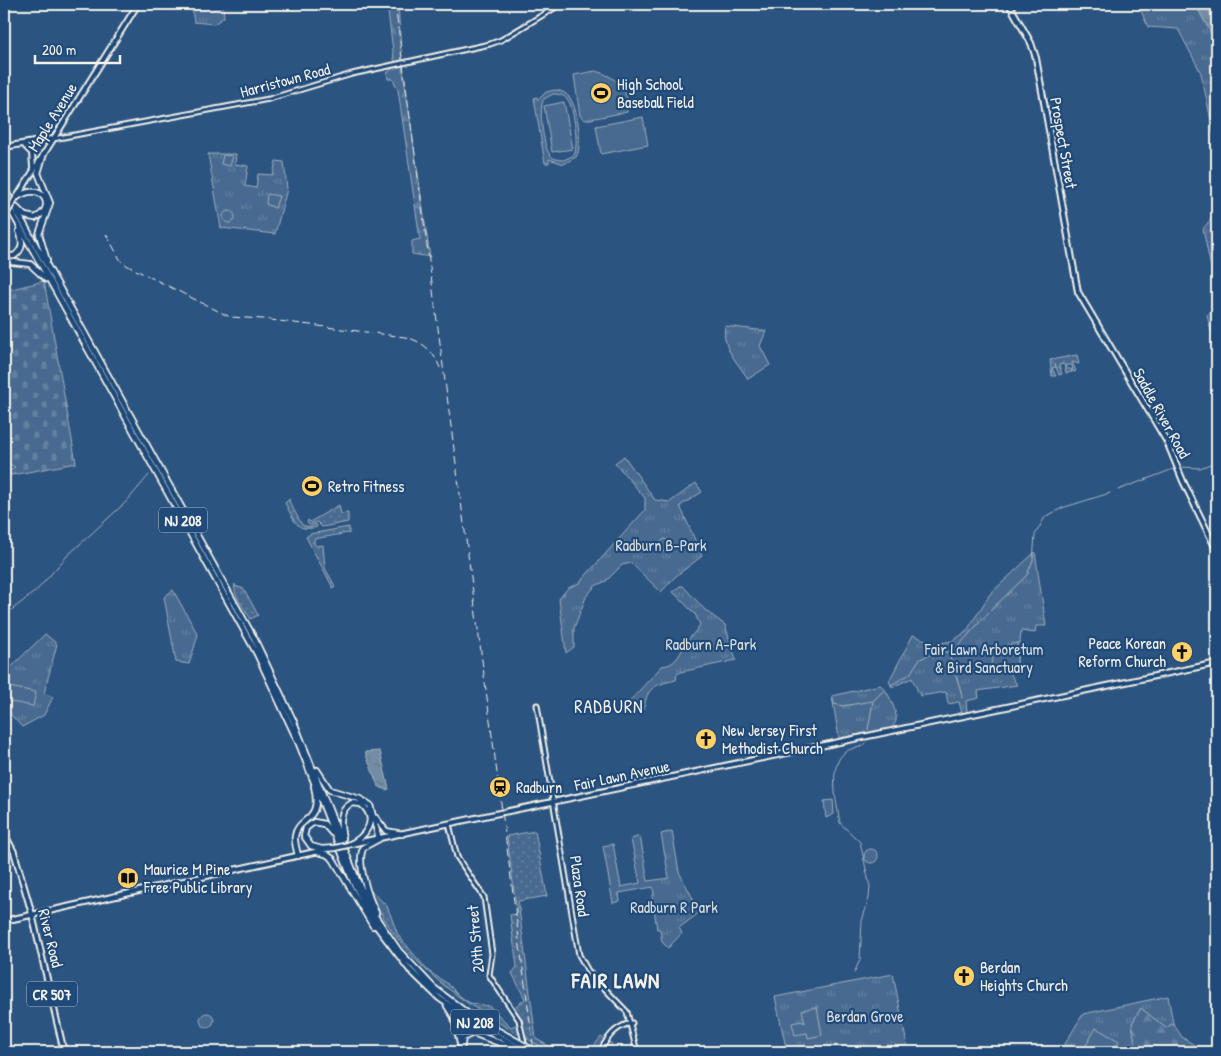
<svg xmlns="http://www.w3.org/2000/svg" width="1221" height="1056" viewBox="0 0 1221 1056" font-family="'Patrick Hand',sans-serif">
	<style>
		.grass { fill: url(#grass-dots); stroke: #9eaebc }
		.forest { fill: url(#forest-firs); stroke: #9eaebc }
		.cemetery { fill: url(#cemetery-stones); stroke: #9eaebc }
		.park { fill: url(#park-tufts); stroke: #9eaebc }
		.garden { fill: #496b90; stroke: #9eaebc; fill-rule: evenodd }
		.water { fill: url(#water-ripples); stroke: #a7b4c0 }
		.lines { fill: none; stroke-linecap: round; stroke-linejoin: round }
		.stream { stroke: #a7b4c0; stroke-width: 1 }
		.tertiary-casing { stroke: #f4f1e8; stroke-width: 7 }
		.secondary-casing { stroke: #f4f1e8; stroke-width: 8 }
		.primary-casing { stroke: #f4f1e8; stroke-width: 8 }
		.trunk-casing { stroke: #f4f1e8; stroke-width: 8 }
		.tertiary { stroke: #1f4a7a; stroke-width: 3 }
		.secondary { stroke: #1f4a7a; stroke-width: 4 }
		.primary { stroke: #1f4a7a; stroke-width: 4 }
		.trunk { stroke: #1f4a7a; stroke-width: 4.5 }
		.rail { stroke: #f4f1e8; stroke-width: 1; stroke-dasharray: 8 4; stroke-linecap: butt }
		.secondary-bridge-casing { stroke: #f4f1e8; stroke-width: 8; stroke-linecap: butt }
		.primary-bridge-casing { stroke: #f4f1e8; stroke-width: 8; stroke-linecap: butt }
		.trunk-bridge-casing { stroke: #f4f1e8; stroke-width: 8; stroke-linecap: butt }
		.secondary-bridge { stroke: #1f4a7a; stroke-width: 4 }
		.primary-bridge { stroke: #1f4a7a; stroke-width: 4 }
		.trunk-bridge { stroke: #1f4a7a; stroke-width: 4.5 }
		.labels { text-anchor: middle; dominant-baseline: central; stroke-width: 4.5; stroke-linejoin: round; paint-order: stroke }
		.shield { fill: #1f4a7a; stroke: #b4bfc7; stroke-width: 1 }
		.shield-label { font-size: 15px; font-weight: bold; fill: #f4f1e8 }
		.street-label { font-size: 16px; fill: #f4f1e8; stroke: #1f4a7a }
		.poi-label { font-size: 16px; fill: #f4f1e8; stroke: #1f4a7a; text-anchor: start }
		.park-label { font-size: 16px; fill: #dadddb; stroke: #1f4a7a }
		.neighbourhood-label { font-size: 18px; letter-spacing: 1px; fill: #f4f1e8; stroke: #1f4a7a }
		.district-label { font-size: 21px; font-weight: bold; letter-spacing: 1px; fill: #f4f1e8; stroke: #1f4a7a }
	</style>
	<defs>
		<pattern id="grass-dots" width="8" height="8" patternUnits="userSpaceOnUse" patternTransform="scale(1.25)"><rect width="8" height="8" fill="#496b90"/><path d="M2 2h.1M6 6h.1" fill="none" stroke="#6481a0" stroke-width="1.8" stroke-linecap="round"/></pattern>
		<pattern id="forest-firs" width="22" height="20" patternUnits="userSpaceOnUse" patternTransform="scale(1.25)"><rect width="22" height="20" fill="#496b90"/><path d="M5 1l3.5 6h-7zM16 11l3.5 6h-7z" fill="#6481a0"/></pattern>
		<pattern id="cemetery-stones" width="16" height="16" patternUnits="userSpaceOnUse" patternTransform="scale(1.25)"><rect width="16" height="16" fill="#496b90"/><path d="M2 7V4a2 2 0 0 1 4 0v3zM10 15v-3a2 2 0 0 1 4 0v3z" fill="#6481a0"/></pattern>
		<pattern id="park-tufts" width="24" height="20" patternUnits="userSpaceOnUse" patternTransform="scale(1.25)"><rect width="24" height="20" fill="#496b90"/><path d="M3 7l-1-3M5 7V3M7 7l1-3M15 17l-1-3M17 17v-4M19 17l1-3" fill="none" stroke="#6481a0"/></pattern>
		<pattern id="water-ripples" width="26" height="14" patternUnits="userSpaceOnUse" patternTransform="scale(1.25)"><rect width="26" height="14" fill="#738ca6"/><path d="M2 4q2-2 4 0t4 0M15 11q2-2 4 0t4 0" fill="none" stroke="#647484"/></pattern>
	</defs>
	<rect width="100%" height="100%" fill="#2c5481"/>
	<filter id="ink" filterUnits="userSpaceOnUse"><feTurbulence type="fractalNoise" baseFrequency=".02" numOctaves="2"/><feDisplacementMap in="SourceGraphic" scale="10" xChannelSelector="R" yChannelSelector="G"/><feConvolveMatrix kernelMatrix="1 2 1 2 8 2 1 2 1" color-interpolation-filters="sRGB"/></filter>
	<g filter="url(#ink)">
		<path class="grass" d="M1077,355L1079,364L1072,362L1076,371L1073,372L1072,365H1066V369H1071L1072,372L1066,373L1064,364L1059,365L1062,374L1059,375L1055,364L1056,367L1052,368L1056,376H1052L1050,360Z
			M290,499L289,501L302,525L310,527L316,524L317,527C295,533 294,519 285,503Z
			M339,505L341,514L348,513V522L322,527L317,522L309,525L307,523L308,520L310,522Z
			M349,527V534L348,533L314,539V544L317,546L323,545L325,568L335,586L333,588L306,537L310,534Z
			M235,584V586L244,589L258,615L251,619C245,610 232,594 235,584Z
			M535,831L547,896L518,901L536,1039L560,1052H551C476,1011 404,972 369,889L387,906L398,935L428,971L448,984L461,997L470,1003L489,1006L511,1027L520,1023L512,1009L525,999L512,973L517,967L510,915L517,914L507,836Z
			M601,1037L612,1044L608,1052H589Z"/>
		<path class="forest" d="M387,4H398L402,64L430,257L412,254V241L420,239L398,90L393,79H388L387,73L397,65L394,59Z
			M1141,1008L1166,1028L1173,1023L1182,1037L1197,1047L1189,1052H1136L1132,1023Z"/>
		<path class="cemetery" d="M44,281L76,463L12,475L6,473L15,467L9,464L4,454V291Z"/>
		<path class="park" d="M191,4H223L224,17L214,24L194,22Z
			M1138,4H1208L1217,14V149L1201,73L1178,29L1148,27Z
			M208,154H236L235,164L248,166L245,186L256,188L258,174L273,175L276,161L284,162L287,189L275,234L221,228Z
			M1217,207V334L1211,331L1207,315L1216,309L1215,288L1203,229L1214,215Z
			M725,326L766,331L760,346L770,365L748,379C737,361 721,348 725,326Z
			M624,456L655,500L670,502L696,483L702,492L680,506L702,556L676,576L661,592L631,563L622,565L606,581L595,586L586,597L574,628V647L566,653L559,599L568,588L579,583L645,510V498L615,463Z
			M1035,552L1046,626H1036L1035,633L1021,631L1020,643H1017V670L1013,671L1011,675L1017,685L978,691L979,698L966,701L967,711L970,712L962,713L959,702L948,704L946,692L920,696L912,678L892,687L889,681L913,635L935,644L952,641L966,632L990,594Z
			M680,586H683L705,610L725,625L736,660L681,672L677,674L676,680C655,685 647,686 644,709L628,703L662,666C676,665 679,655 685,645C689,637 696,632 700,625L695,614L673,592Z
			M173,590L198,635L189,664L176,662L164,597Z
			M45,634L57,644L44,693L53,697L44,715L22,727L4,707V674Z
			M880,685C887,688 898,713 896,721C895,724 893,725 892,728L839,738L832,696Z
			M833,800L834,814L826,818L824,801Z
			M672,831L679,872L700,912L679,928L682,933L668,948L662,942L660,929H657L652,896L654,895L653,887L619,893L620,901L613,903L603,846L613,844L621,887L640,883L631,839L640,836L648,881L669,878L661,834Z
			M893,974L907,1045L874,1052H787L775,997Z
			M1168,996L1173,1023L1166,1028L1141,1008L1132,1023L1136,1052H1060L1083,1014Z"/>
		<path class="garden" d="M595,71C615,76 631,89 627,112L585,120L580,116L574,75Z
			M555,90C561,91 565,92 569,97C578,106 583,147 576,157L564,164L549,159V163H545L534,98L537,97L538,100L546,92ZM553,94C559,94 564,95 568,100C574,108 579,146 574,155L564,160C559,160 553,159 550,155C543,146 538,107 544,99Z
			M564,102L573,149L552,152L544,106Z
			M643,117L648,145L601,154L596,126Z
			M223,155L233,156L230,166L221,164Z
			M267,194L279,196L275,208L266,204Z
			M223 217a6 6 0 1 1 12 0a6 6 0 1 1-12 0Z
			M664,539L671,541L674,548L662,552L661,542Z
			M1017,643V670L991,673C989,655 1000,646 1017,643Z
			M9,687L36,692L33,706L6,701Z
			M864 856a7 7 0 1 1 14 0a7 7 0 1 1-14 0Z
			M817,1007L822,1035L808,1038L807,1033L795,1035L792,1023L801,1021L805,1023L802,1010Z
			M200 1020a7 7 0 1 1 14 0a7 7 0 1 1-14 0Z
			M1096,1028L1119,1041L1113,1052H1082Z"/>
		<path class="water" d="M1195,4H1205L1206,6L1217,27V44Z
			M380,751L389,789L386,790L378,786L366,755L365,752Z"/>
		<g class="lines">
			<path class="stream" d="M1180,467L1200,468L1213,463
				M1118,490L1176,468
				M4,616L37,590L67,556L127,501L149,475
				M949,653C951,662 963,694 962,698
				M891,685L910,674L919,660L928,655L954,651L988,613L1027,575L1033,560L1035,535L1045,517L1062,508L1110,493
				M833,698L834,704L843,706L872,701
				M868,730L873,701L885,689
				M854,973L860,960L862,921L869,898L870,887L860,842L840,823C837,804 827,767 845,752C851,748 857,748 863,746L866,743"/>
			<g class="tertiary-casing">
				<path id="tertiary" d="M53,139L269,99L352,74L490,44L501,40L561,4
					M537,705L579,955L588,971L627,1012L637,1052
					M449,824L457,857L484,897L492,954L489,975L519,1020L525,1047
					M600,1052C607,1038 615,1026 632,1023"/>
			</g>
			<g class="secondary-casing">
				<path id="secondary" d="M1009,4L1031,43L1036,58L1078,292L1167,442L1183,481L1217,551
					M351,844L1217,663
					M4,921L319,851"/>
			</g>
			<g class="primary-casing">
				<path id="primary" d="M23,144L32,153L33,167
					M4,147L52,139
					M17,197L138,4
					M4,833L14,852L32,914L64,1052"/>
			</g>
			<g class="trunk-casing">
				<path id="trunk" d="M44,153L38,173L50,203L39,234L47,261
					M4,188L254,638L294,722L357,880L375,916L399,951L434,988L467,1013L520,1043
					M4,198L257,654L299,744L353,882L377,927L409,969L439,998L473,1022L521,1049
					M16,198C42,179 58,208 35,218L25,216L17,208
					M4,256H14C24,249 23,241 19,231
					M4,261L30,264L46,279
					M317,770L330,790L360,799L370,805L379,839L364,847C355,860 369,899 376,913
					M376,818L386,831L402,834
					M332,833L324,824L314,822L306,828L304,836L311,846L322,849L335,848
					M343,838C340,825 338,810 352,803L361,804C380,819 365,838 348,845
					M318,852L326,854L333,859L373,926
					M298,856C297,850 294,842 295,836C298,816 323,823 314,786
					M447,1006L454,1017L462,1052
					M461,1049L463,1038L473,1033L518,1050"/>
			</g>
			<use href="#tertiary" class="tertiary"/>
			<use href="#secondary" class="secondary"/>
			<use href="#primary" class="primary"/>
			<use href="#trunk" class="trunk"/>
			<path class="rail" d="M395,4L534,1052
				M106,234L121,261L128,266L230,317L263,319L405,337C422,341 434,351 440,368"/>
			<g class="secondary-bridge-casing">
				<path id="secondary-bridge" d="M335,848L348,845"/>
			</g>
			<g class="primary-bridge-casing">
				<path id="primary-bridge" d="M5,216L16,198"/>
			</g>
			<g class="trunk-bridge-casing">
				<path id="trunk-bridge" d="M520,1043L536,1052
					M521,1049L527,1052"/>
			</g>
			<use href="#secondary-bridge" class="secondary-bridge"/>
			<use href="#primary-bridge" class="primary-bridge"/>
			<use href="#trunk-bridge" class="trunk-bridge"/>
		</g>
	</g>
	<defs>
		<g id="stadium-disc" transform="scale(1.125)"><circle r="9.5" fill="#ffd166" stroke="#1f4a7a"/><path d="M0-5a6.5 5 0 1 0 0 10a6.5 5 0 1 0 0-10ZM-3.5-1.8h7v3.6h-7Z" fill="#111"/></g>
		<g id="church-disc" transform="scale(1.125)"><circle r="9.5" fill="#ffd166" stroke="#1f4a7a"/><path d="M-1.2-6h2.4v3.5h3.3v2.4h-3.3V6h-2.4V-.1h-3.3v-2.4h3.3Z" fill="#111"/></g>
		<g id="station-disc" transform="scale(1.125)"><circle r="9.5" fill="#ffd166" stroke="#1f4a7a"/><path d="M-3-6H3Q5-6 5-4V2Q5 4 3 4L4.5 6H3L1.5 4h-3L-3 6H-4.5L-3 4Q-5 4-5 2V-4Q-5-6-3-6ZM-3.5-4v3h7v-3ZM-3.5 1v1.5H-2V1ZM2 1v1.5H3.5V1Z" fill="#111"/></g>
		<g id="library-disc" transform="scale(1.125)"><circle r="9.5" fill="#ffd166" stroke="#1f4a7a"/><path d="M-6-4Q-3-5.5-.7-3.5V5Q-3 3-6 4ZM6-4Q3-5.5 .7-3.5V5Q3 3 6 4Z" fill="#111"/></g>
	</defs>
	<g fill-rule="evenodd">
		<use href="#stadium-disc" x="601" y="93"/>
		<use href="#stadium-disc" x="312" y="486"/>
		<use href="#church-disc" x="1182" y="652"/>
		<use href="#church-disc" x="706" y="739"/>
		<use href="#station-disc" x="500" y="787"/>
		<use href="#library-disc" x="128" y="878"/>
		<use href="#church-disc" x="964" y="976"/>
	</g>
	<g class="labels">
		<g class="shield">
			<rect x="159" y="507.5" width="48" height="25" rx="4"/>
			<rect x="27" y="981.5" width="50" height="25" rx="4"/>
			<rect x="451" y="1009.5" width="48" height="25" rx="4"/>
		</g>
		<g class="shield-label">
			<text x="183" y="520">NJ 208</text>
			<text x="52" y="994">CR 507</text>
			<text x="475" y="1022">NJ 208</text>
		</g>
		<g class="street-label">
			<text transform="translate(285 80) rotate(-15)">Harristown Road</text>
			<text transform="translate(52 117) rotate(-58)">Maple Avenue</text>
			<text transform="translate(1064 143) rotate(80)">Prospect Street</text>
			<text transform="translate(1162 413) rotate(61)">Saddle River Road</text>
			<text transform="translate(622 775) rotate(-12)">Fair Lawn Avenue</text>
			<text transform="translate(580 886) rotate(82)">Plaza Road</text>
			<text transform="translate(51 938) rotate(76)">River Road</text>
			<text transform="translate(475 939) rotate(-95)">20th Street</text>
		</g>
		<g class="poi-label">
			<text x="617" y="84">High School<tspan x="617" dy="18">Baseball Field</tspan></text>
			<text x="328" y="486">Retro Fitness</text>
			<text x="1166" y="643" text-anchor="end">Peace Korean<tspan x="1166" dy="18">Reform Church</tspan></text>
			<text x="722" y="730">New Jersey First<tspan x="722" dy="18">Methodist Church</tspan></text>
			<text x="516" y="787">Radburn</text>
			<text x="144" y="869">Maurice M Pine<tspan x="144" dy="18">Free Public Library</tspan></text>
			<text x="980" y="967">Berdan<tspan x="980" dy="18">Heights Church</tspan></text>
		</g>
		<g class="park-label">
			<text x="661" y="545">Radburn B-Park</text>
			<text x="711" y="644">Radburn A-Park</text>
			<text x="984" y="649">Fair Lawn Arboretum<tspan x="984" dy="18">&amp; Bird Sanctuary</tspan></text>
			<text x="674" y="907">Radburn R Park</text>
			<text x="865" y="1016">Berdan Grove</text>
		</g>
		<g class="neighbourhood-label">
			<text x="609" y="706">RADBURN</text>
		</g>
		<g class="district-label">
			<text x="616" y="980">FAIR LAWN</text>
		</g>
	</g>
	<rect width="1221" height="1056" fill="none" stroke="#1f4a7a" stroke-width="20"/>
	<rect x="10" y="10" width="1201" height="1036" fill="none" stroke="#f4f1e8" stroke-width="2" filter="url(#ink)"/>
	<path d="M35 55v8h85v-8" fill="none" stroke="#f4f1e8" stroke-width="2.5"/>
	<text x="42" y="55" font-size="15" fill="#f4f1e8" stroke="#1f4a7a" stroke-width="4" paint-order="stroke">200 m</text>
</svg>
